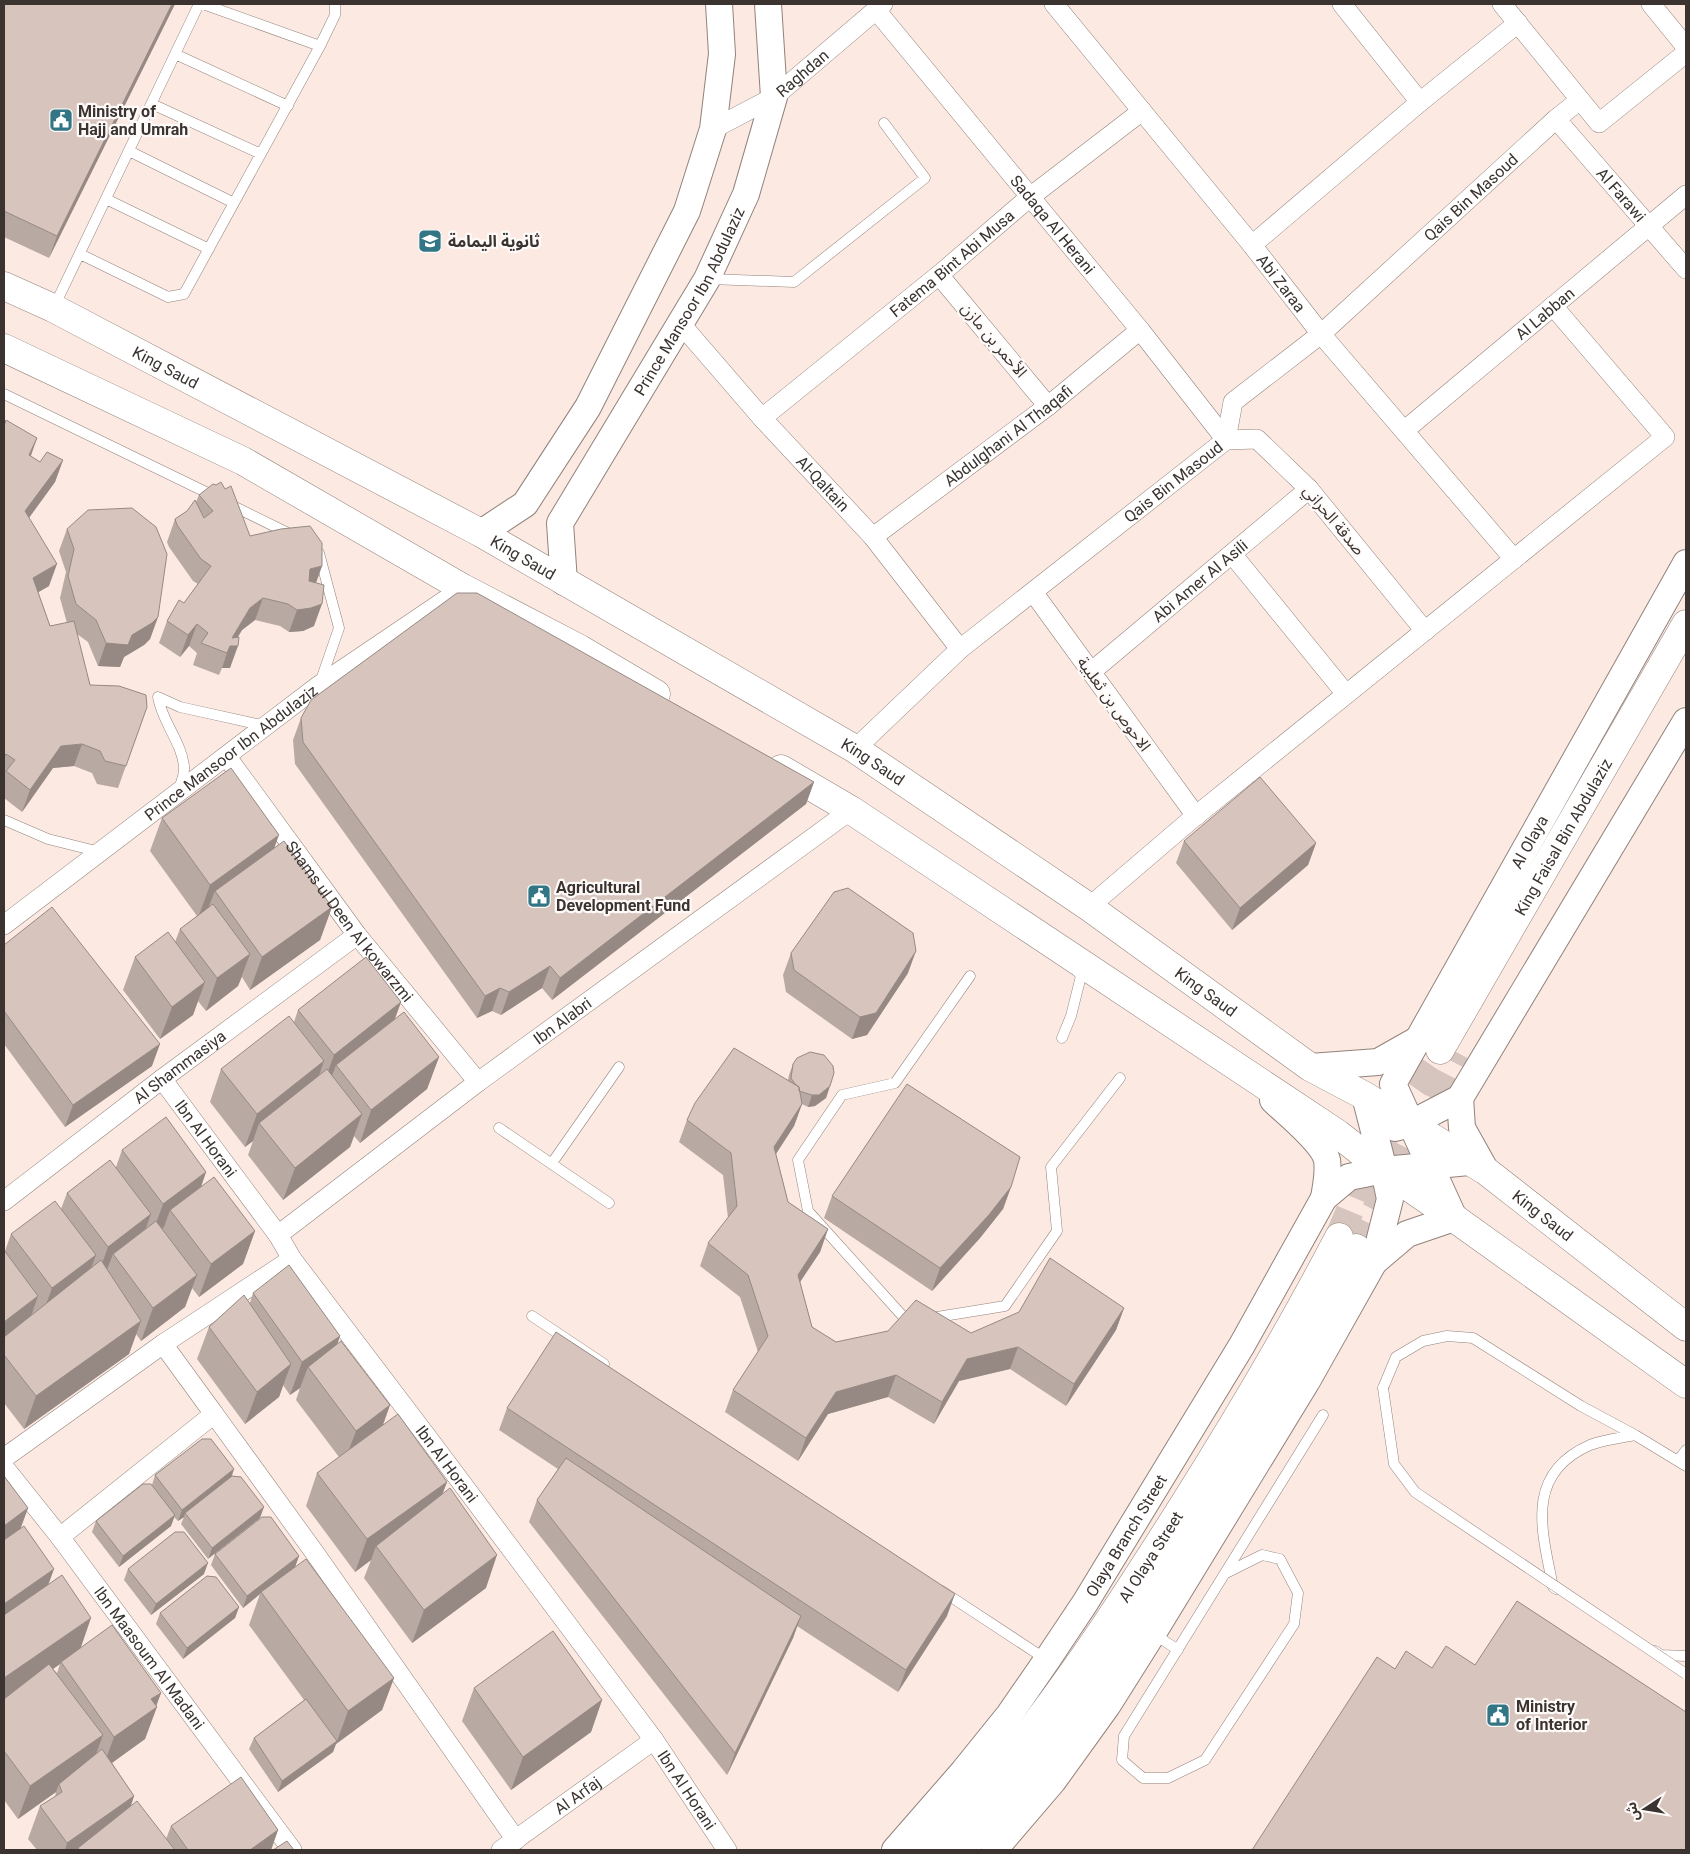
<svg xmlns="http://www.w3.org/2000/svg" width="1690" height="1854" viewBox="0 0 1690 1854" font-family="Roboto,'Noto Sans Arabic',sans-serif">
	<style>
		.lines { fill: none; stroke-linecap: round; stroke-linejoin: round }
		.primary-tunnel { stroke: #d5c5be; stroke-width: 28; stroke-dasharray: 28 14; stroke-linecap: butt }
		.lane-casing { stroke: #92827b; stroke-width: 11 }
		.street-casing { stroke: #92827b; stroke-width: 20 }
		.secondary-casing { stroke: #92827b; stroke-width: 28 }
		.primary-casing { stroke: #92827b; stroke-width: 29 }
		.lane { stroke: #fff; stroke-width: 10 }
		.street { stroke: #fff; stroke-width: 19 }
		.secondary { stroke: #fff; stroke-width: 26 }
		.primary { stroke: #fff; stroke-width: 28 }
		.lane-bridge-casing { stroke: #92827b; stroke-width: 11; stroke-linecap: butt }
		.lane-bridge { stroke: #fff; stroke-width: 10 }
		.wall { fill: #b8a9a3; fill-rule: evenodd }
		.shaded-wall { fill: #968984 }
		.building { fill: #d6c4bd; stroke: #968984 }
		.labels { text-anchor: middle; dominant-baseline: central; stroke-width: 4.5; stroke-linejoin: round; paint-order: stroke }
		.street-label { font-size: 16px; fill: #3a3330; stroke: #fefaf9 }
		.poi-label { font-size: 16px; font-weight: bold; fill: #3a3330; stroke: #fefaf9; text-anchor: start }
	</style>
	<rect width="100%" height="100%" fill="#fceae2"/>
	<g class="lines">
		<path class="primary-tunnel" d="M1339,1237L1375,1151L1407,1097L1440,1050
			M1356,1248L1458,1053"/>
		<g class="lane-casing">
			<path id="lane" d="M203,4L320,46
				M175,54L288,106
				M152,104L261,154
				M129,151L234,203
				M106,199L209,249
				M80,254L168,297L184,294L320,46L335,15V4
				M709,279L794,282L925,178L884,123
				M54,307L199,4
				M4,394L216,497
				M229,504L292,535
				M319,553L339,628L320,683
				M179,789C181,783 185,773 184,766C181,741 162,722 158,697L180,707L266,726
				M4,820L48,839L100,852
				M1062,1038L1071,1016L1081,976L1076,969
				M499,1128L609,1203
				M552,1163L619,1067
				M532,1316L604,1364
				M931,1318L1005,1306L1057,1231L1051,1167L1120,1078
				M911,1321L908,1322L808,1211L798,1160L842,1095L895,1083L970,976
				M1383,1388L1396,1357L1423,1341L1447,1336L1473,1338L1581,1406L1635,1435L1686,1466
				M1678,1461L1686,1450
				M1226,1573L1262,1555L1280,1559L1298,1593L1294,1624L1205,1760L1168,1778H1143L1122,1760L1124,1736L1323,1415
				M1556,1589L1553,1587C1542,1531 1524,1474 1590,1445C1603,1440 1620,1438 1635,1435
				M942,1591L1047,1660
				M1154,1634L1178,1650
				M1655,1651L1661,1655L1686,1656"/>
		</g>
		<g class="street-casing">
			<g id="street">
				<path id="s1" d="M1054,4L1252,245L1321,334L1514,559"/>
				<path d="M1342,4L1420,102"/>
				<path d="M1502,4L1599,123L1686,53"/>
				<path d="M1651,4L1686,47"/>
				<path id="s2" d="M876,10L1140,330L1226,440"/>
				<path id="s3" d="M1556,119L1686,269"/>
				<path id="s4" d="M713,129L774,97L883,4"/>
				<path d="M1252,245L1420,102L1518,23"/>
				<path d="M939,275L1048,406"/>
				<path id="s5" d="M680,323L762,418L873,537L960,649"/>
				<path id="s6" d="M762,418L939,275L1030,197L1142,111"/>
				<path id="s7" d="M1405,430L1686,195"/>
				<path d="M1226,440L1257,439L1309,489L1425,631"/>
				<path id="s8" d="M873,537L1048,406L1140,330"/>
				<path d="M1232,554L1346,694"/>
				<path d="M1033,592L1196,816"/>
				<path id="s9" d="M1091,672L1309,489"/>
				<path id="s10" d="M855,749L960,649L1226,440L1233,402L1321,334L1556,119L1580,100"/>
				<path id="s11" d="M227,757L357,935L478,1082"/>
				<path d="M1089,907L1193,818L1665,437L1553,306"/>
				<path id="s12" d="M4,925L318,686L463,588"/>
				<path id="s13" d="M162,1079L278,1235L292,1259L431,1442L654,1740L727,1850"/>
				<path id="s14" d="M4,1201L162,1079L357,935"/>
				<path id="s15" d="M278,1235L478,1082L851,810"/>
				<path d="M163,1344L214,1414"/>
				<path d="M4,1458L163,1344L292,1259"/>
				<path id="s16" d="M4,1467L60,1537L292,1850"/>
				<path d="M60,1537L214,1414L317,1556L516,1840"/>
				<path id="s17" d="M501,1850L654,1740"/>
			</g>
		</g>
		<g class="secondary-casing">
			<g id="secondary">
				<path d="M481,533L525,504L588,407L687,211L713,129L722,54L719,4"/>
				<path id="s18" d="M564,582L560,523L707,279L746,194L774,97L768,4"/>
				<path d="M1310,1067L1378,1062L1417,1040"/>
				<path d="M1460,1098L1462,1128L1486,1171"/>
				<path d="M1273,1100C1287,1114 1323,1142 1327,1160C1329,1173 1326,1185 1324,1198"/>
				<path d="M1395,1128L1410,1124L1460,1098L1686,721"/>
				<path id="s19" d="M1374,1262L1407,1234L1454,1218L1393,1084L1686,563"/>
				<path id="s20" d="M895,1850L963,1772L1009,1715L1047,1660L1085,1603L1242,1345L1324,1198L1349,1177L1384,1170L1469,1162"/>
				<path d="M994,1850L1053,1781L1107,1706L1153,1633L1307,1381L1374,1262L1390,1199L1384,1170L1365,1096"/>
			</g>
		</g>
		<g class="primary-casing">
			<g id="primary">
				<path id="s21" d="M4,286L53,308L481,533L855,749L1089,907L1310,1067L1365,1096L1486,1171L1686,1327"/>
				<path d="M4,348L243,461L463,588L580,649L656,694"/>
				<path d="M781,769L851,810L1338,1134L1384,1170L1454,1218L1686,1384"/>
				<path id="s22" d="M1440,1050L1686,624"/>
				<path id="s23" d="M926,1850C962,1812 998,1772 1030,1731C1084,1661 1132,1586 1179,1512C1236,1422 1290,1331 1339,1237"/>
				<path d="M960,1850L982,1828L1045,1749L1134,1623L1266,1410L1356,1248"/>
			</g>
		</g>
		<use href="#lane" class="lane"/>
		<use href="#street" class="street"/>
		<use href="#secondary" class="secondary"/>
		<use href="#primary" class="primary"/>
		<g class="lane-bridge-casing">
			<path id="lane-bridge" d="M1383,1388L1394,1464L1415,1492L1686,1674"/>
		</g>
		<use href="#lane-bridge" class="lane-bridge"/>
	</g>
	<path class="wall" d="M4,4H175L49,258L4,237Z
		M4,426L37,438L31,456L40,462L63,460L55,482L29,518L49,586L38,592L50,626L67,623L60,598L66,572L59,551L67,529L158,617L150,639L144,645L124,657L120,667L98,666L88,642L77,634L90,685L147,707L118,788L97,784L92,773L74,766L53,768L22,812L4,798Z
		M199,495L250,536L322,566L316,583L314,626L303,631L289,632L280,626L255,620L242,630L238,637L230,668H222L219,675L193,665L197,653L189,646L180,657L159,643L167,621L184,603L198,584L193,581L169,547L167,542L175,519L187,511L196,502Z
		M301,718L814,782L806,804L552,1000L542,988L501,1015L492,1011L477,1018L295,764L293,740Z
		M162,818L275,847L332,907L320,940L250,990L242,977L238,986L206,1011L198,1001L193,1015L160,1039L123,990L135,957L175,942L180,929L197,916L150,851Z
		M1184,841L1316,843L1308,865L1232,930L1176,863Z
		M4,945L152,1066L65,1127L4,1044Z
		M791,953L908,973L867,1035L852,1039L786,992L783,975Z
		M401,1002L395,1019L439,1057L427,1089L360,1143L354,1136L350,1147L283,1200L248,1155L253,1141L245,1147L210,1102L221,1069L294,1022L298,1010Z
		M793,1064L830,1086L826,1098L815,1106L808,1107L802,1104L794,1126L776,1154L788,1202L828,1229L820,1252L800,1282L812,1327L836,1342L971,1333L1124,1308L1116,1330L1066,1406L1010,1369L959,1381L934,1424L888,1397L828,1414L798,1461L725,1412L733,1390L758,1352L740,1297L700,1266L708,1243L728,1218L723,1175L679,1142L687,1120L788,1080L789,1075Z
		M122,1150L206,1172L201,1187L255,1231L243,1264L199,1297L192,1288L185,1307L141,1341L136,1334L129,1354L24,1429L4,1403V1250L5,1251L11,1234L61,1209L67,1193L116,1167Z
		M1011,1187L1003,1209L980,1238L932,1291L824,1218L832,1196Z
		M253,1293L340,1336L337,1345L390,1405L383,1425L447,1482L442,1494L486,1588L412,1643L364,1578L371,1560L355,1572L306,1506L317,1473L339,1457L296,1400L300,1388L290,1395L283,1385L279,1397L245,1424L197,1359L209,1327L250,1303Z
		M507,1408L947,1616L898,1692L797,1626L793,1638L727,1775L529,1522L537,1500L558,1469L499,1430Z
		M234,1469L232,1476L241,1477L208,1559L181,1524L184,1517L178,1521L174,1517L171,1526L119,1567L92,1532L96,1521L152,1485L155,1475Z
		M4,1476L28,1508L20,1529L81,1648L161,1693L145,1739L112,1763L134,1796L131,1806L166,1839L171,1826L278,1830L271,1850H37L28,1839L40,1806L55,1797L56,1792L18,1819L4,1800ZM60,1664L57,1673L53,1669Z
		M215,1554L299,1556L295,1567L394,1678L382,1710L336,1744L333,1752L278,1792L249,1749L254,1738L304,1700L249,1625L260,1594L243,1608L211,1565Z
		M128,1569L204,1574L151,1615L124,1580Z
		M239,1607L235,1618L183,1659L156,1624L160,1613Z
		M474,1688L602,1700L591,1732L511,1790L462,1721Z"/>
	<path class="shaded-wall" d="M172,4H175L49,258L57,236Z
		M37,438L29,460V455Z
		M63,460L55,482L17,534L25,511Z
		M57,564L49,586L25,600L33,578Z
		M322,566L314,588L302,591L310,569Z
		M263,598L255,620L242,630L232,646H238L230,668H222L232,638L250,608Z
		M322,604L314,626L303,631L289,632L297,610Z
		M158,617L150,639L144,645L124,657L120,667L98,666L106,643L132,635Z
		M197,624L189,646L180,657L188,635Z
		M82,744L74,766L53,768L22,812L30,790L61,746Z
		M814,782L806,804L552,1000L560,978Z
		M279,835L267,868L215,891L207,911L198,918L210,885Z
		M1316,843L1308,865L1232,930L1240,908Z
		M332,907L320,940L250,990L262,957Z
		M916,951L908,973L867,1035L852,1039L860,1017Z
		M250,954L238,986L206,1011L217,978Z
		M550,966L542,988L501,1015L509,992Z
		M205,982L193,1015L160,1039L172,1007Z
		M500,988L492,1011L477,1018L485,996Z
		M401,1002L389,1034L336,1065L330,1081L322,1088L334,1055Z
		M160,1044L152,1066L65,1127L73,1105Z
		M439,1057L427,1089L360,1143L371,1110Z
		M324,1061L313,1093L259,1123L253,1141L245,1147L257,1114Z
		M830,1086L826,1098L815,1106L808,1107L812,1095Z
		M802,1104L794,1126L766,1169L774,1147Z
		M362,1114L350,1147L283,1200L295,1168Z
		M206,1172L195,1204L170,1210L164,1227L151,1237L163,1204Z
		M1011,1187L1003,1209L980,1238L932,1291L940,1268Z
		M151,1214L139,1247L113,1254L106,1272L96,1280L108,1247Z
		M828,1229L820,1252L790,1297L798,1275Z
		M255,1231L243,1264L199,1297L211,1264Z
		M96,1255L84,1288L40,1321L52,1288Z
		M197,1275L185,1307L141,1341L153,1308Z
		M38,1296L27,1328L4,1345V1322Z
		M1124,1308L1116,1330L1066,1406L1074,1384Z
		M141,1321L129,1354L24,1429L36,1396Z
		M340,1336L328,1369L308,1367L300,1388L290,1395L302,1362Z
		M1018,1347L1010,1369L959,1381L934,1424L942,1402L967,1359Z
		M291,1364L279,1397L245,1424L257,1392Z
		M896,1375L888,1397L828,1414L798,1461L806,1438L836,1392Z
		M390,1405L378,1438L344,1463L356,1431Z
		M234,1469L230,1480L185,1513L184,1517L178,1521L182,1510Z
		M447,1482L435,1514L376,1546L371,1560L355,1572L367,1539Z
		M264,1507L260,1518L208,1559L212,1548Z
		M28,1508L16,1541L4,1550V1526Z
		M175,1515L171,1526L119,1567L123,1556Z
		M497,1555L486,1588L412,1643L424,1610Z
		M299,1556L295,1567L261,1592L260,1594L243,1608L247,1596Z
		M208,1563L204,1574L151,1615L156,1604Z
		M54,1569L42,1602L4,1628V1604Z
		M955,1594L947,1616L898,1692L906,1670Z
		M239,1607L235,1618L183,1659L187,1648Z
		M801,1616L793,1638L727,1775L735,1753Z
		M91,1618L80,1650L61,1662L60,1664L4,1703V1678Z
		M394,1678L382,1710L336,1744L348,1711Z
		M161,1693L155,1708L157,1707L145,1739L102,1770L114,1737L151,1699Z
		M602,1700L591,1732L511,1790L523,1757Z
		M103,1735L91,1768L59,1784L56,1792L18,1819L30,1786Z
		M337,1741L333,1752L278,1792L282,1781Z
		M134,1796L123,1828L78,1848L77,1850H65L67,1843Z
		M278,1830L271,1850H250Z"/>
	<path class="building" d="M4,4H172L57,236L4,211Z
		M6,420L37,438L29,455L40,462L47,452L63,460L25,511L57,564L33,578L50,626L74,621L90,685L119,686L146,695L147,707L126,766L105,761L100,751L82,744L61,746L30,790L6,771L15,760L6,754L4,757V426Z
		M221,482L225,489L231,486L250,536L281,529L310,526L322,543V566L310,569L309,581L324,585L322,604L311,608L297,610L288,604L263,598L250,608L232,638L239,637L238,646H230L227,653L201,643L208,633L197,624L188,635L167,621L179,600L184,603L211,566L201,559L177,525L175,519L187,511L195,500L204,518L213,511L199,495L213,484L216,485Z
		M132,508L156,527L167,554L158,617L152,623L132,635L128,645L106,643L96,620L76,604L68,576L74,549L67,529L88,510Z
		M457,593H477L814,782L560,978L550,966L509,992L500,988L485,996L303,742L301,718L311,700Z
		M231,768L279,835L210,885L162,818Z
		M1260,777L1316,843L1240,908L1184,841Z
		M284,841L332,907L262,957L215,891Z
		M848,888L913,933L916,951L876,1013L860,1017L794,970L791,953L834,892Z
		M213,904L250,954L217,978L180,929Z
		M52,907L160,1044L73,1105L4,1011V945Z
		M168,932L205,982L172,1007L135,957Z
		M366,957L401,1002L334,1055L298,1010Z
		M404,1012L439,1057L371,1110L336,1065Z
		M289,1016L324,1061L257,1114L221,1069Z
		M734,1048L799,1087L802,1104L774,1147L788,1202L828,1229L798,1275L812,1327L836,1342L888,1331L916,1300L971,1333L1019,1312L1050,1258L1124,1308L1074,1384L1018,1347L967,1359L942,1402L896,1375L836,1392L806,1438L733,1390L768,1336L748,1275L708,1243L737,1206L731,1153L687,1120L695,1103Z
		M810,1052L824,1055L833,1066L834,1073L830,1086L819,1095H812L799,1091V1087L795,1084L791,1078L793,1064L797,1058Z
		M327,1069L362,1114L295,1168L259,1123Z
		M907,1084L1020,1157L1011,1187L988,1216L940,1268L832,1196Z
		M166,1117L206,1172L163,1204L122,1150Z
		M110,1160L151,1214L108,1247L67,1193Z
		M214,1177L255,1231L211,1264L170,1210Z
		M55,1201L96,1255L52,1288L11,1234Z
		M156,1221L197,1275L153,1308L113,1254Z
		M4,1250L38,1296L4,1322Z
		M101,1260L141,1321L36,1396L4,1355V1337Z
		M289,1265L340,1336L302,1362L253,1293Z
		M244,1295L291,1364L257,1392L209,1327Z
		M556,1332L955,1594L906,1670L507,1408Z
		M341,1341L390,1405L356,1431L308,1367Z
		M398,1414L447,1482L367,1539L317,1473Z
		M202,1439H211L234,1469L182,1510L155,1475Z
		M566,1458L801,1616L735,1753L537,1500Z
		M4,1476L28,1508L4,1526Z
		M232,1476L241,1477L264,1507L212,1548L185,1513Z
		M143,1484H151L175,1515L123,1556L96,1521Z
		M450,1488L497,1555L424,1610L376,1546Z
		M262,1517H271L299,1556L247,1596L215,1554Z
		M24,1526L54,1569L4,1604V1540Z
		M175,1532H184L208,1563L156,1604L128,1569Z
		M306,1559L394,1678L348,1711L261,1592Z
		M62,1575L91,1618L4,1678V1615Z
		M207,1576L216,1577L239,1607L187,1648L160,1613Z
		M1517,1601L1686,1712V1850H1252L1377,1657L1395,1669L1406,1651L1432,1668L1446,1646L1475,1665Z
		M112,1625L161,1693L151,1699L157,1707L114,1737L61,1662Z
		M553,1631L602,1700L523,1757L474,1688Z
		M49,1664L103,1735L30,1786L4,1751V1699Z
		M306,1699L337,1741L282,1781L254,1738Z
		M102,1749L134,1796L67,1843L40,1806L62,1792L59,1784Z
		M241,1777L278,1830L250,1850H188L171,1826Z
		M137,1801L175,1850H80L78,1848Z
		M287,1841L294,1850H273Z"/>
	<defs>
		<g id="civic-square" transform="scale(1.25)"><rect x="-9" y="-9" width="18" height="18" rx="4" fill="#327585" stroke="#fefaf9"/><path d="M-.6-6.5H3V-4.5H.6V-3L4-1V1h2V6H-6V1h2V-1L-.6-3ZM-1.2 2.5V6h2.4V2.5Z" fill="#fff"/></g>
		<g id="school-square" transform="scale(1.25)"><rect x="-9" y="-9" width="18" height="18" rx="4" fill="#327585" stroke="#fefaf9"/><path d="M0-5L7-2L0 1L-7-2ZM-4 1L0 2.5L4 1V4Q0 6-4 4Z" fill="#fff"/></g>
	</defs>
	<g fill-rule="evenodd">
		<use href="#civic-square" x="61" y="120"/>
		<use href="#school-square" x="430" y="241"/>
		<use href="#civic-square" x="539" y="896"/>
		<use href="#civic-square" x="1498" y="1715"/>
	</g>
	<g class="labels">
		<g class="street-label">
			<text stroke="none"><textPath href="#s4" startOffset="106">Raghdan</textPath></text>
			<text stroke="none"><textPath href="#s3" startOffset="100">Al Farawi</textPath></text>
			<text stroke="none"><textPath href="#s10" startOffset="836">Qais Bin Masoud</textPath></text>
			<text stroke="none"><textPath href="#s2" startOffset="278">Sadaqa Al Herani</textPath></text>
			<text stroke="none"><textPath href="#s6" startOffset="245">Fatema Bint Abi Musa</textPath></text>
			<text stroke="none"><textPath href="#s1" startOffset="360">Abi Zaraa</textPath></text>
			<text stroke="none"><textPath href="#s18" startOffset="316">Prince Mansoor Ibn Abdulaziz</textPath></text>
			<text stroke="none"><textPath href="#s7" startOffset="182">Al Labban</textPath></text>
			<text transform="translate(994 340) rotate(50)">الأحمر بن مازن</text>
			<text stroke="none"><textPath href="#s21" startOffset="181">King Saud</textPath></text>
			<text stroke="none"><textPath href="#s8" startOffset="169">Abdulghani Al Thaqafi</textPath></text>
			<text stroke="none"><textPath href="#s10" startOffset="416">Qais Bin Masoud</textPath></text>
			<text stroke="none"><textPath href="#s5" startOffset="215">Al-Qaltain</textPath></text>
			<text transform="translate(1334 520) rotate(50)">صدقة الحراني</text>
			<text stroke="none"><textPath href="#s21" startOffset="586">King Saud</textPath></text>
			<text stroke="none"><textPath href="#s9" startOffset="142">Abi Amer Al Asili</textPath></text>
			<text transform="translate(1114 704) rotate(54)">الاحوص بن ثعلبية</text>
			<text stroke="none"><textPath href="#s12" startOffset="285">Prince Mansoor Ibn Abdulaziz</textPath></text>
			<text stroke="none"><textPath href="#s21" startOffset="991">King Saud</textPath></text>
			<text stroke="none"><textPath href="#s22" startOffset="246">King Faisal Bin Abdulaziz</textPath></text>
			<text stroke="none"><textPath href="#s19" startOffset="518">Al Olaya</textPath></text>
			<text stroke="none"><textPath href="#s11" startOffset="205">Shams ul Deen Al kowarzmi</textPath></text>
			<text stroke="none"><textPath href="#s21" startOffset="1396">King Saud</textPath></text>
			<text stroke="none"><textPath href="#s15" startOffset="356">Ibn Alabri</textPath></text>
			<text stroke="none"><textPath href="#s14" startOffset="221">Al Shammasiya</textPath></text>
			<text stroke="none"><textPath href="#s13" startOffset="74">Ibn Al Horani</textPath></text>
			<text stroke="none"><textPath href="#s21" startOffset="1801">King Saud</textPath></text>
			<text stroke="none"><textPath href="#s13" startOffset="479">Ibn Al Horani</textPath></text>
			<text stroke="none"><textPath href="#s20" startOffset="391">Olaya Branch Street</textPath></text>
			<text stroke="none"><textPath href="#s23" startOffset="370">Al Olaya Street</textPath></text>
			<text stroke="none"><textPath href="#s16" startOffset="240">Ibn Maasoum Al Madani</textPath></text>
			<text stroke="none"><textPath href="#s13" startOffset="884">Ibn Al Horani</textPath></text>
			<text stroke="none"><textPath href="#s17" startOffset="94">Al Arfaj</textPath></text>
		</g>
		<g class="poi-label">
			<text x="78" y="111">Ministry of<tspan x="78" dy="18">Hajj and Umrah</tspan></text>
			<text x="448" y="241">ثانوية اليمامة</text>
			<text x="556" y="887">Agricultural<tspan x="556" dy="18">Development Fund</tspan></text>
			<text x="1516" y="1706">Ministry<tspan x="1516" dy="18">of Interior</tspan></text>
		</g>
	</g>
	<rect width="1690" height="1854" fill="none" stroke="#3a3330" stroke-width="10"/>
	<g transform="translate(1645 1809) rotate(258)" stroke="#fefaf9" stroke-width="4" paint-order="stroke">
	<path d="M0-4L9 19L0 12L-9 19Z" fill="#3a3330"/>
	<text y="-8" font-size="14" font-weight="bold" text-anchor="middle" fill="#3a3330">ش</text>
	</g>
</svg>
